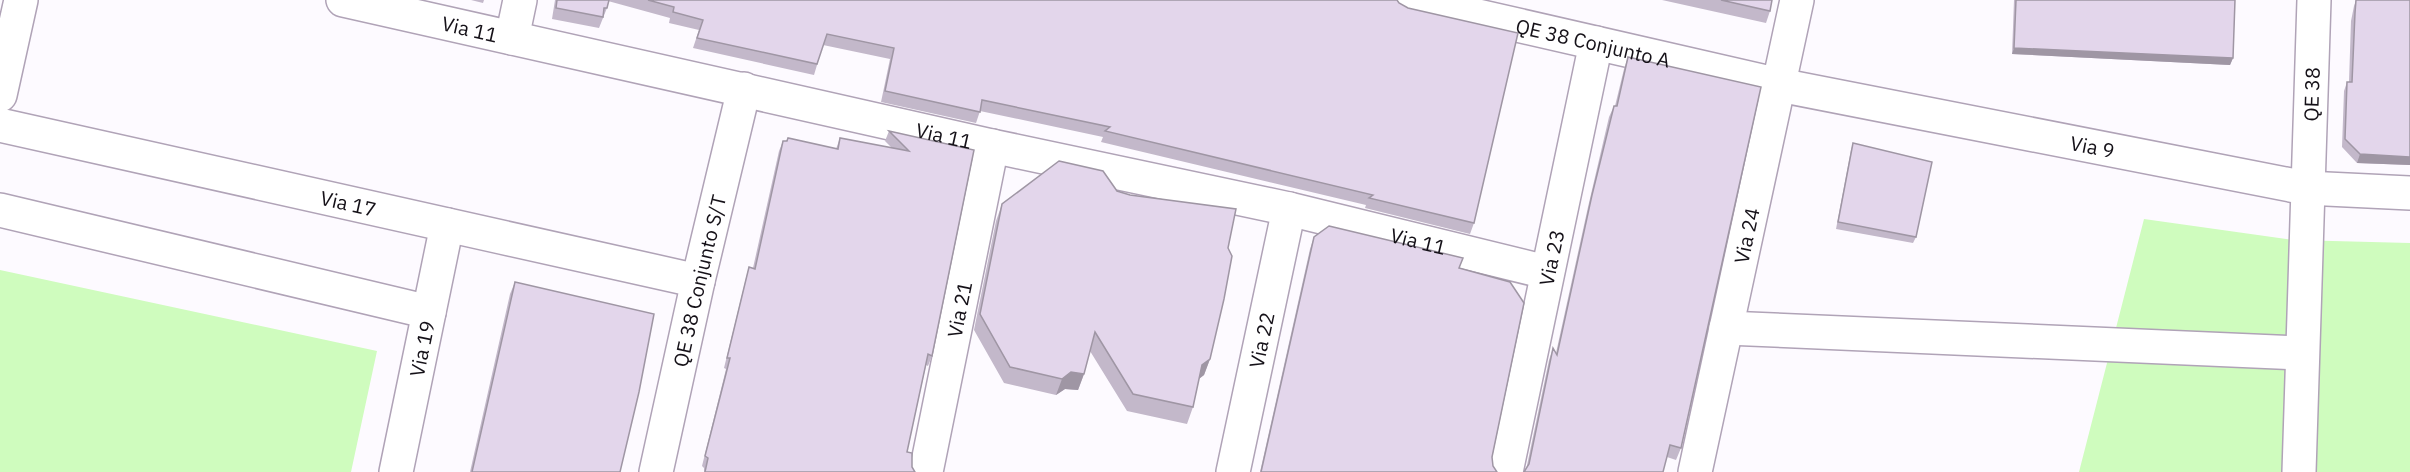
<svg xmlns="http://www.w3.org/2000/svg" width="2410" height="472" viewBox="0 0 2410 472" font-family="'IBM Plex Sans',sans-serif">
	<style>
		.green { fill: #cffcbe }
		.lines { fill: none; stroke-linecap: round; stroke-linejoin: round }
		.minor-casing { stroke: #b0a3b7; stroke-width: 36 }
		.minor { stroke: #fff; stroke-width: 33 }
		.wall { fill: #c3b8ca }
		.shaded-wall { fill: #9f96a4 }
		.building { fill: #e3d6eb; stroke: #9f96a4; stroke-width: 1.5 }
		.labels { text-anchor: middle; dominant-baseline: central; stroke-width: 4.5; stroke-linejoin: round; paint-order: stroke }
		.street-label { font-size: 20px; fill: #151118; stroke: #fff }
	</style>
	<rect width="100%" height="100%" fill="#fdfaff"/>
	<path class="green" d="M2144,219L2294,240L2410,243V472H2079Z
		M0,270L377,351L351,472H0Z"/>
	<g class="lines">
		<g class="minor-casing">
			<g id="minor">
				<path id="s1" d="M343,0L992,146L1289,209L1546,272"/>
				<path id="s2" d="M1408,0L1779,85L2306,188L2410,193"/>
				<path d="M512,38L520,0"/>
				<path d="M0,95L21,0"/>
				<path id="s3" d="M0,125L698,281"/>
				<path d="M0,210L429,312"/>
				<path d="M1726,328L2302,353"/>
				<path id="s4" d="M396,472L447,225"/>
				<path id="s5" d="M656,472L698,281L744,89"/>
				<path id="s6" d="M926,472L992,146"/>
				<path id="s7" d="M1233,472L1289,209"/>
				<path id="s8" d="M1506,472L1596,43"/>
				<path id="s9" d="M1695,472L1797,0"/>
				<path id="s10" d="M2299,472L2314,0"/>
			</g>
		</g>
		<use href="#minor" class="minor"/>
	</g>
	<path class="wall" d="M471,0H484L483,3Z
		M555,0H1397L1474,223L1470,234L1365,208L1366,205L1101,142L1103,137L980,111L976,123L881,102L890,59L823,45L814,75L693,48L699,30L669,23L670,18L608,1L607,8L599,28L552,19Z
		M1662,0H1772L1770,11L1766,23Z
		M2014,0H2235L2233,58L2230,65L2012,54Z
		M2356,0L2410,165L2357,163L2342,147L2344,91L2347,82H2349L2351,21L2354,6Z
		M1628,57L1681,448L1676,460L1667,457L1526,470L1549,360L1553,348L1556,353L1588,207L1609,117L1614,106H1615L1624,69Z
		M889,131L974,150L932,356L928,366L926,365L907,452L912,467L915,472H704V468L702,466L726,369L724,368L746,278L749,267L753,268L779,151L783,141H786L788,138L836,149L840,138L892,148L885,141Z
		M1853,143L1916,237L1913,243L1836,229L1851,150Z
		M1117,191L1228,248L1210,359L1204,375L1199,379L1193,407L1187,424L1127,411L1090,351L1084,374L1078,390L1065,389L1056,395L1004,383L974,330L996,221L1002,204Z
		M1314,237L1459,268L1492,457L1493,466L1497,472H1260L1310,249Z
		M515,282L620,472H470L510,294Z"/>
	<path class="shaded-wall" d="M2014,48L2233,58L2230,65L2012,54Z
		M2360,154L2410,157V165L2357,163Z
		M1210,359L1204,375L1196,381L1202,365Z
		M1071,372L1084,374L1078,390L1065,389L1056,395L1062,379Z"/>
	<path class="building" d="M557,0H609L607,8H604L603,17L556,8Z
		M648,0H1397L1399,3L1408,8L1518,33L1474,223L1369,198L1373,195L1105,131L1110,127L982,100L980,112L885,91L894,48L827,34L817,64L697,38L703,20L673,12L674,7Z
		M1721,0H1772L1770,11Z
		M2016,0H2235L2233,58L2014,48Z
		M2356,0H2410V157L2360,154L2345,139L2347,82H2352L2355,13Z
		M1628,57L1761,87L1681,448L1670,445L1663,472H1524L1529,464L1553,348L1557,355L1592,195L1614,106H1617Z
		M889,131L974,150L932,356L928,354L907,452L912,453V467L915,472H705L708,458L705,456L730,358H727L749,267L755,269L783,141H787L788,138L838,149L840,138L909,151Z
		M1853,143L1932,162L1916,237L1838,222Z
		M1059,161L1103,171L1117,191L1130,195L1236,209L1228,248L1232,256L1224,299L1210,359L1202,365L1193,407L1133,394L1095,332L1084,374L1071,372L1062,379L1010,367L980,314L1002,204Z
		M1329,226L1463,258L1459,268L1510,282L1524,303L1492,457L1493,466L1497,472H1261L1314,237Z
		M515,282L654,314L639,392L620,472H472Z"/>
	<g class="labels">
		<g class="street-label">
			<text stroke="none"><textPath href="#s1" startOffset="130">Via 11</textPath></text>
			<text stroke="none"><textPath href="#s2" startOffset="190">QE 38 Conjunto A</textPath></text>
			<text stroke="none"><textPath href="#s10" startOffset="378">QE 38</textPath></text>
			<text stroke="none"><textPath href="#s1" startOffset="616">Via 11</textPath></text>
			<text stroke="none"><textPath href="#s2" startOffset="700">Via 9</textPath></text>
			<text stroke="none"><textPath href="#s3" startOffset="357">Via 17</textPath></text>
			<text stroke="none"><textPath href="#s9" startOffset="242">Via 24</textPath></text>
			<text stroke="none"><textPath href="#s1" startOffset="1102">Via 11</textPath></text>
			<text stroke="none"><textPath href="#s8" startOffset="219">Via 23</textPath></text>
			<text stroke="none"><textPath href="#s5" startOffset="196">QE 38 Conjunto S/T</textPath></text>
			<text stroke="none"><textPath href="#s6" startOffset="166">Via 21</textPath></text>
			<text stroke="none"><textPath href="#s7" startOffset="135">Via 22</textPath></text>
			<text stroke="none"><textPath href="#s4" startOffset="126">Via 19</textPath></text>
		</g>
	</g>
</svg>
